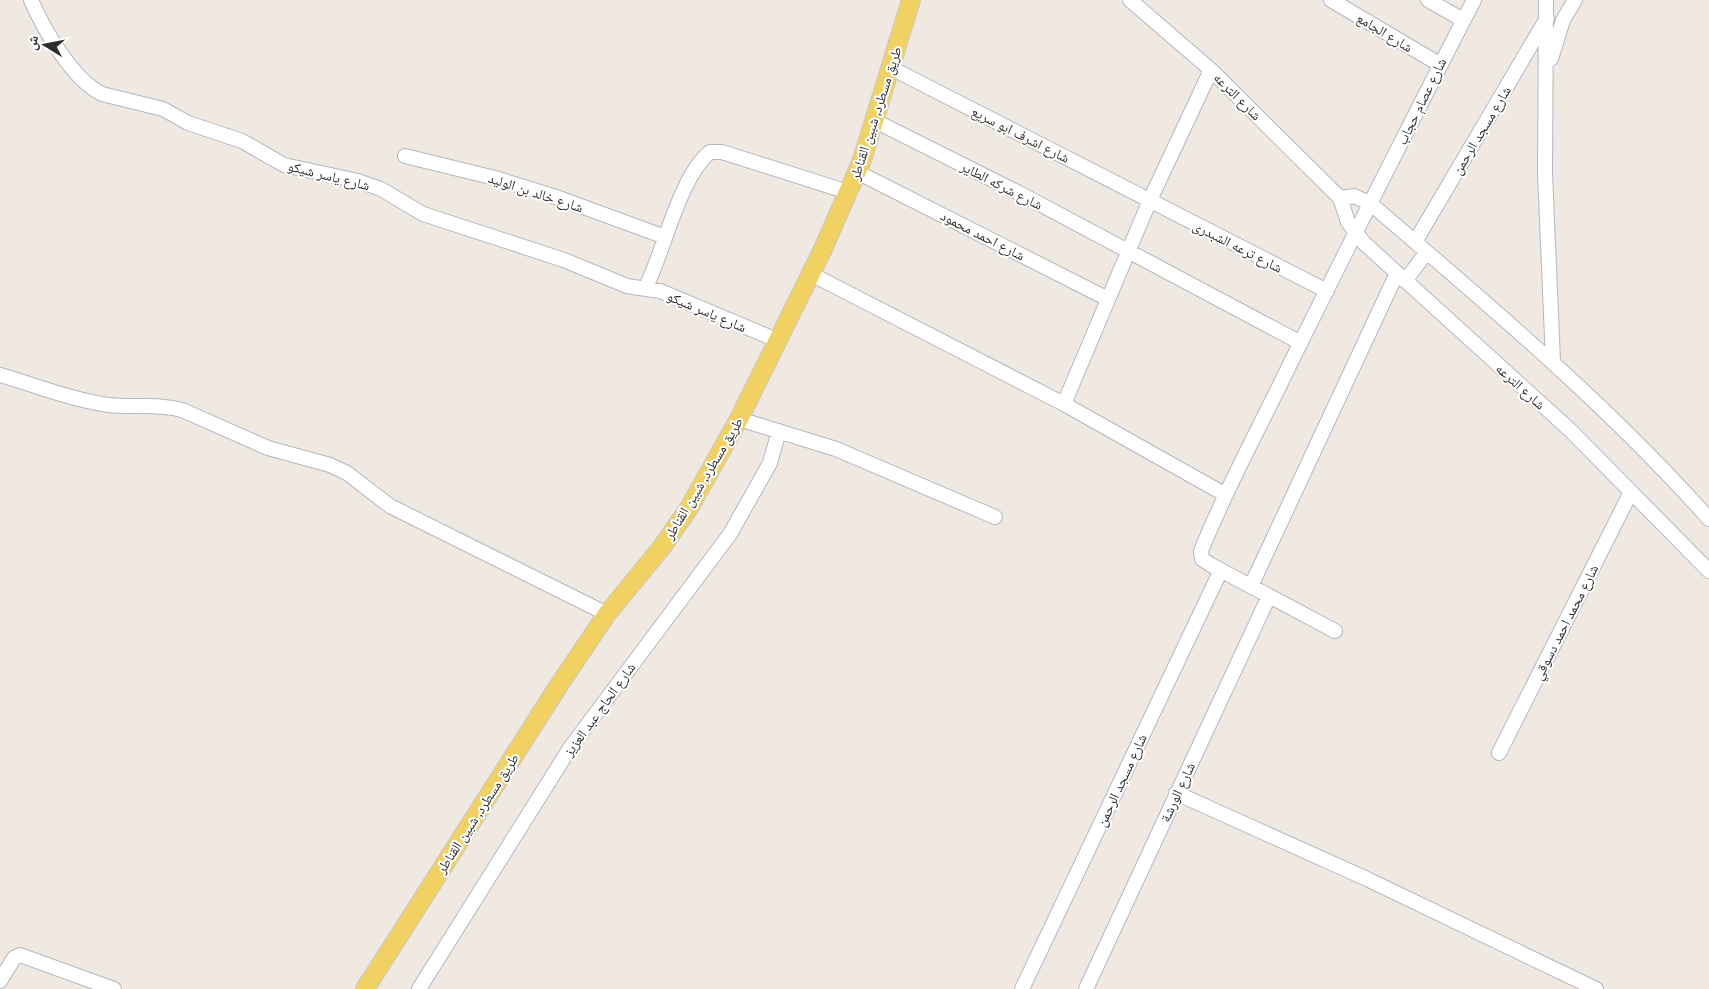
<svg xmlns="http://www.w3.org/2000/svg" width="1709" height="989" viewBox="0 0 1709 989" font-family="Lato,'Noto Naskh Arabic',sans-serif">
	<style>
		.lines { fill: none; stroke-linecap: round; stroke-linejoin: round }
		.minor-casing { stroke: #b4b7c1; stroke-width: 16 }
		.major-casing { stroke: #c9c9c9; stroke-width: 20 }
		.minor { stroke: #fff; stroke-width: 14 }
		.major { stroke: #f2d163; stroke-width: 18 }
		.labels { text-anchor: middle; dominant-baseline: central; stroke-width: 4; stroke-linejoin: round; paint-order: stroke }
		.street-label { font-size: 14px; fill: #2e2e2e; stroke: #fff }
	</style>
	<rect width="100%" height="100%" fill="#efe9e1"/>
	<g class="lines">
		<g class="minor-casing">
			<path id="minor" d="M31,0C44,30 73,80 102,94L163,109L188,123L242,141L284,165L358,181L381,189L423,214L564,260L627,286L660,291L779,341
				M1130,0L1211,70L1340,198L1348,222L1364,243L1570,430L1709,571
				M1331,0L1439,64
				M1428,0L1463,20
				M1546,0L1545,173L1553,361
				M1551,59L1563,20L1575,0
				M891,68L1327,291
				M875,121L1019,193L1301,343
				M405,156L495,178L559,198L665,237
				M857,172L1108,299
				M1340,198L1354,196L1371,204C1487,304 1606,403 1709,519
				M1415,242L1547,18
				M811,274L1064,404L1226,495
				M1405,281L1427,252
				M645,289C664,252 679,177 710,152H722L848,192
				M0,375C35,385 72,400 109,405C134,408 157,403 182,410L268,448L330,465L347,473L390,506L607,614
				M1064,404L1150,200L1211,70
				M739,419L836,449L995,517
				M1251,586L1397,273
				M1335,631L1211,565L1202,559L1201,551C1227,486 1261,425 1291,362C1351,241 1412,120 1474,0
				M1499,753L1631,492
				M1176,793L1367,879L1596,989
				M0,981L14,958L20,955L114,989
				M419,989L570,748L730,534L770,463L779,431
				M1022,989L1221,570
				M1086,989L1269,596"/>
		</g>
		<g class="major-casing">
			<path id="major" d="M365,989L561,682L607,614L662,547L689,508L739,419L823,249L862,160L911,0"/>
		</g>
		<use href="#minor" class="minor"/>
		<use href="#major" class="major"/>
	</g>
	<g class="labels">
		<g class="street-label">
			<text transform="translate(1385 32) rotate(31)">شارع الجامع</text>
			<text transform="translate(1238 96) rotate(45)">شارع الترعه</text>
			<text transform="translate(1421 101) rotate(-64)">شارع عصام حجاب</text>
			<text transform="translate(875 113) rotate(-72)">طريق مسطرد, شبين القناطر</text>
			<text transform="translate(1481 130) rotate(-59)">شارع مسجد الرحمن</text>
			<text transform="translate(1021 134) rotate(27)">شارع اشرف ابو سريع</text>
			<text transform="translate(329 175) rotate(14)">شارع ياسر شيكو</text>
			<text transform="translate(1002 185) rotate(27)">شارع شركه الطاير</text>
			<text transform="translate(536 192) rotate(18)">شارع خالد بن الوليد</text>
			<text transform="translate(983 235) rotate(27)">شارع احمد محمود</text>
			<text transform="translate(1238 246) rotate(27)">شارع ترعه الشبدرى</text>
			<text transform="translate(707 311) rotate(23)">شارع ياسر شيكو</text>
			<text transform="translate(1521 386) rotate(42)">شارع الترعه</text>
			<text transform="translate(703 478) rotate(-59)">طريق مسطرد, شبين القناطر</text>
			<text transform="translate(1565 622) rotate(-63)">شارع محمد احمد دسوقي</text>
			<text transform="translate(599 709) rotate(-54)">شارع الحاج عبد العزيز</text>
			<text transform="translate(1121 780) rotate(-65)">شارع مسجد الرحمن</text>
			<text transform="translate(1177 792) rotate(-65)">شارع الورشة</text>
			<text transform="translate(477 813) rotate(-57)">طريق مسطرد, شبين القناطر</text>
		</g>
	</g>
	<g transform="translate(45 45) rotate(280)" stroke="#ffffff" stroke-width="4" paint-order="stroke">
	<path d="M0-4L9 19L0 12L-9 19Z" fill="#2e2e2e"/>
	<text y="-8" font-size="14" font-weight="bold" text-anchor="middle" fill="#2e2e2e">ش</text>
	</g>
</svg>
